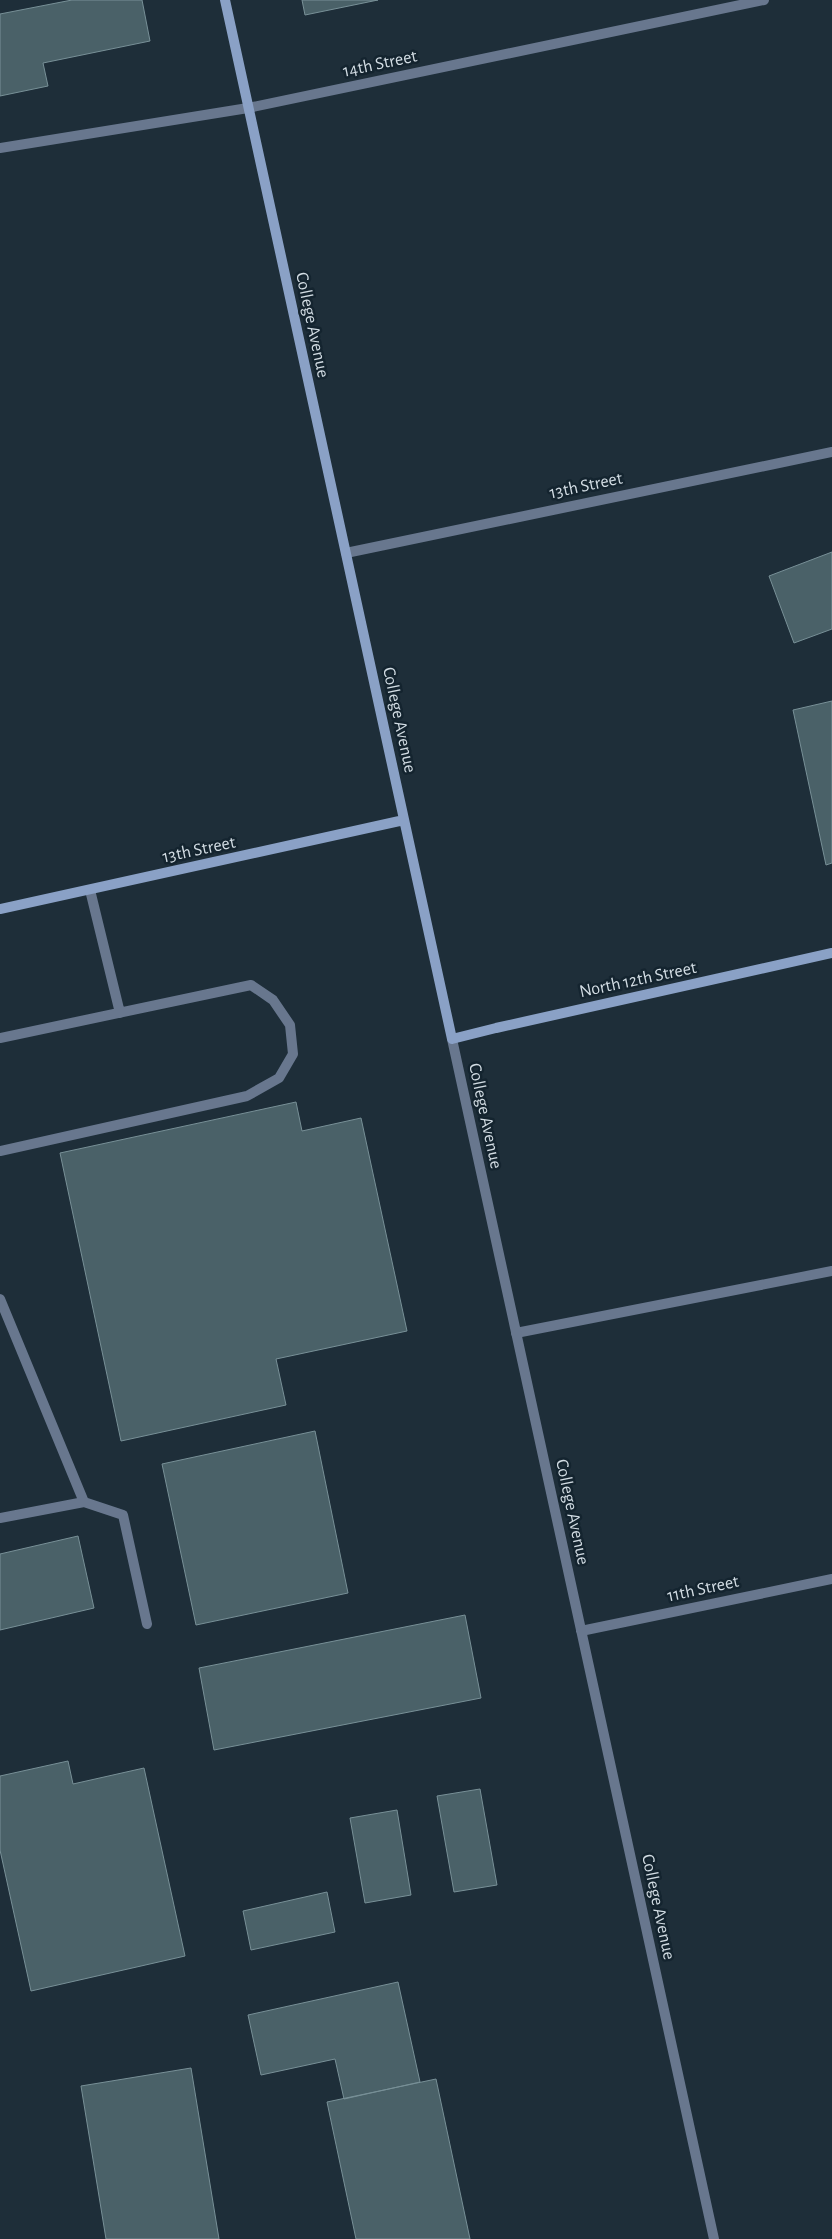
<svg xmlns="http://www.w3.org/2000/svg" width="832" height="2239" viewBox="0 0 832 2239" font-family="'Alegreya Sans',sans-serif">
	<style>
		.building { fill: #4a6168; stroke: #789097 }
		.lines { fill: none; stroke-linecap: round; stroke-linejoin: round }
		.lane { stroke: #68778e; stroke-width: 10 }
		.street { stroke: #68778e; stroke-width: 10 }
		.secondary { stroke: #8aa1c6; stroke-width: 10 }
		.labels { text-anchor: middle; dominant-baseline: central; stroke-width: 5; stroke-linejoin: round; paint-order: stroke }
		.street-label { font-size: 18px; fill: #d2dce3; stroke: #14242f }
	</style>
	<rect width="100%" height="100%" fill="#1e2e39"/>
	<path class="building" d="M72,0H142L150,41L43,63L48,86L0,96V14Z
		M302,0H378L305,15Z
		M832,552V629L794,643L769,576Z
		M832,701V863L826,865L793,710Z
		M296,1102L302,1131L361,1118L407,1331L276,1359L286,1405L121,1441L60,1153Z
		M315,1431L348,1593L196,1625L162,1464Z
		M78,1536L94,1608L0,1630V1554Z
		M465,1615L481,1698L214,1750L199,1668Z
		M68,1761L73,1784L144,1768L185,1956L31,1991L0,1850V1776Z
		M480,1789L497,1885L454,1892L437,1796Z
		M397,1810L411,1895L365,1903L350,1818Z
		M327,1892L335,1932L251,1950L243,1911Z
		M398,1982L420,2082L344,2099L335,2059L261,2075L248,2015Z
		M191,2068L219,2239H106L81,2086Z
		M436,2079L470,2239H356L327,2102Z"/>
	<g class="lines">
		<path class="lane" d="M90,890L120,1013
			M0,1038L251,985L273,1000L290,1025L293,1054L279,1078L247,1096L0,1151
			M0,1299L84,1502L0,1518
			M516,1333L832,1271
			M84,1502L123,1515L147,1624"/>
		<path class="street" d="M0,148L248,108L764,0
			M346,553L832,452
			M452,1039L714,2239
			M581,1631L832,1579"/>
		<path class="secondary" d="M225,0L452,1039L496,1028L832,953
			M0,909L404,820"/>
	</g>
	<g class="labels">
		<g class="street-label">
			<text transform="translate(380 64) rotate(-12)">14th Street</text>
			<text transform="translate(312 325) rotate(78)">College Avenue</text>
			<text transform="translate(586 486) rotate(-12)">13th Street</text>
			<text transform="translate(399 720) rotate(78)">College Avenue</text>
			<text transform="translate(199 850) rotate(-12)">13th Street</text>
			<text transform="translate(638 980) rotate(-12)">North 12th Street</text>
			<text transform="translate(485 1116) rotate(78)">College Avenue</text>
			<text transform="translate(572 1512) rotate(78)">College Avenue</text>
			<text transform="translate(703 1589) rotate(-12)">11th Street</text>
			<text transform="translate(658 1907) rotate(78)">College Avenue</text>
		</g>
	</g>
</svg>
